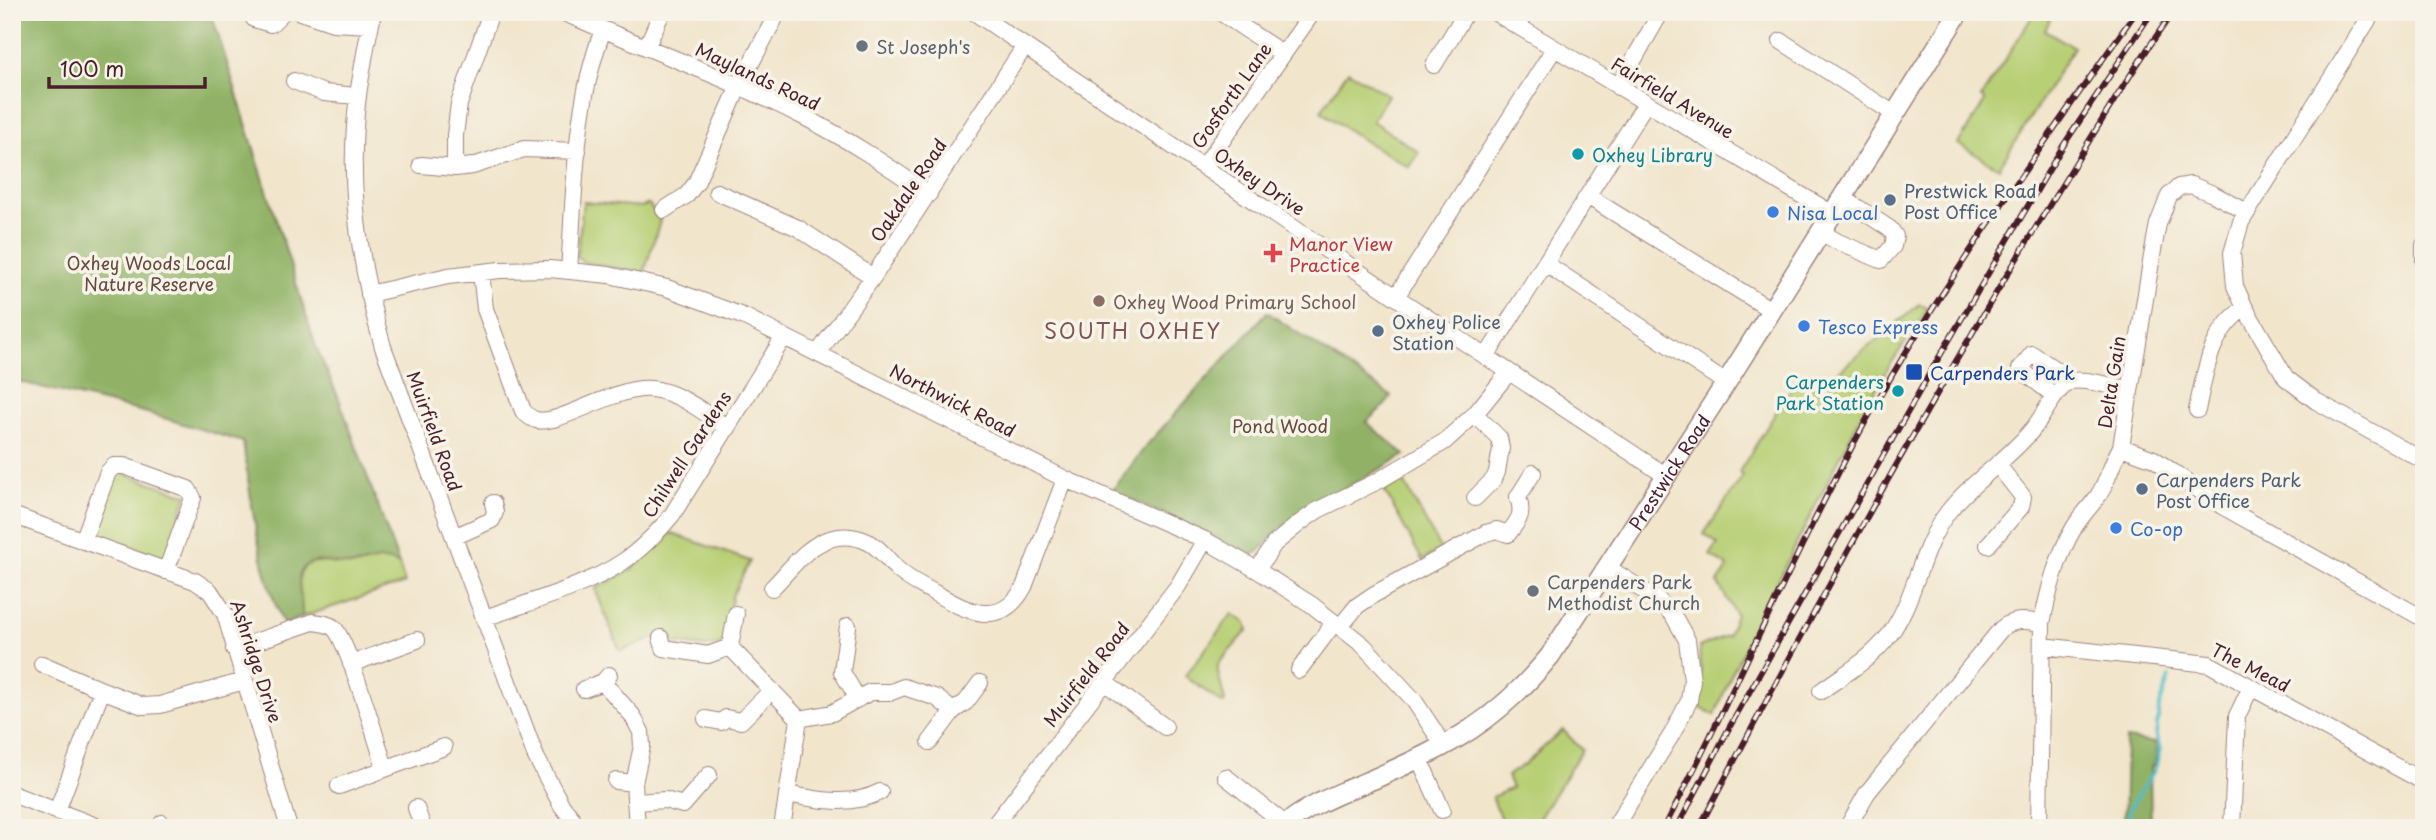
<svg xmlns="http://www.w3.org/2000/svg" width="2436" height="840" viewBox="0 0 2436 840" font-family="'Playpen Sans',sans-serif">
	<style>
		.green { fill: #b7cf75; stroke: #807750; stroke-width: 2 }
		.forest { fill: #91b266; stroke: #6e6848; stroke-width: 2 }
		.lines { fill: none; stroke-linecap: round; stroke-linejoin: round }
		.stream { stroke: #4fbbca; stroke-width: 3.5 }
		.minor-casing { stroke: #9e827c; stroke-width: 18 }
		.major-casing { stroke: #9e827c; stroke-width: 22 }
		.minor { stroke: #fff; stroke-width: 16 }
		.major { stroke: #fff; stroke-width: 19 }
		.rail-casing { stroke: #4a1f2b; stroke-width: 6 }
		.rail { stroke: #f7f3e8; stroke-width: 3.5; stroke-dasharray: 10; stroke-linecap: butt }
		.worship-dot { fill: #6b7280; stroke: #f7f3e8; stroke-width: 2.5 }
		.culture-dot { fill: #0f9aa8; stroke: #f7f3e8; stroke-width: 2.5 }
		.service-dot { fill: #5c6f8a; stroke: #f7f3e8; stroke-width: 2.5 }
		.shop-dot { fill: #3f7fe0; stroke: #f7f3e8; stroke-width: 2.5 }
		.health-dot { fill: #e0444e; stroke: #f7f3e8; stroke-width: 2.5 }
		.education-dot { fill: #8d6e63; stroke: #f7f3e8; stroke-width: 2.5 }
		.transit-dot { fill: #1a4fb4; stroke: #f7f3e8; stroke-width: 2.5 }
		.labels { text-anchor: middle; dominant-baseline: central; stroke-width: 7; stroke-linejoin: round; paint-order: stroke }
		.worship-label { font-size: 18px; fill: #5b616d; stroke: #f7f3e8; text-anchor: start }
		.street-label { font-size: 18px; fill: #4a1f2b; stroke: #f7f3e8 }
		.culture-label { font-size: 18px; fill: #0d838f; stroke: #f7f3e8; text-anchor: start }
		.service-label { font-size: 18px; fill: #4e5e75; stroke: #f7f3e8; text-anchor: start }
		.shop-label { font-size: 18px; fill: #366cbe; stroke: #f7f3e8; text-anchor: start }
		.health-label { font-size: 18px; fill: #be3a42; stroke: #f7f3e8; text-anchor: start }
		.park-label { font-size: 18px; fill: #654b3e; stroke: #f7f3e8 }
		.education-label { font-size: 18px; fill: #785e54; stroke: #f7f3e8; text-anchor: start }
		.transit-label { font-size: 18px; fill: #164399; stroke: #f7f3e8; text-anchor: start }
		.quarter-label { font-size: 21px; letter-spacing: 2px; fill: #815453; stroke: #f7f3e8 }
	</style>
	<rect width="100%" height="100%" fill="#f7f3e8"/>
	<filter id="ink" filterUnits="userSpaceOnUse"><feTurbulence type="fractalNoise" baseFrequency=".0143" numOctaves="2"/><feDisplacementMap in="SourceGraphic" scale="14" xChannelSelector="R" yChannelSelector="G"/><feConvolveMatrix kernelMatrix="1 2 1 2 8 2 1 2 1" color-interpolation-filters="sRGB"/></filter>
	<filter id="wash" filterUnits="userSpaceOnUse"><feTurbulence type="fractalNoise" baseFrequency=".00686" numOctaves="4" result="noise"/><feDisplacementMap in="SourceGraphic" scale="28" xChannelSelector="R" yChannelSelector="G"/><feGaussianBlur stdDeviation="1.57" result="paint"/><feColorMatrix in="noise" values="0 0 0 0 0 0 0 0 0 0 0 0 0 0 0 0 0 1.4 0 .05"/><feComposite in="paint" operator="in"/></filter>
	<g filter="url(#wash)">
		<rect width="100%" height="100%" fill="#f1e5cc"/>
		<path class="green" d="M2035,12L2051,18L2045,30L2074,47L1999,168L1958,144L1985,101L1981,98Z
			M1348,71L1388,95L1372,121L1419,152L1409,167L1358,137L1321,111Z
			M583,202L642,207L649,204L660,221L644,273L583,262L577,256Z
			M1920,304L1928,309L1888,368L1861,415L1731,675L1715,715L1697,706L1701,671L1699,647L1728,635L1736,615L1718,583L1728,567L1710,555L1718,544L1704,534L1743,476L1739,472L1798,377L1825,394L1839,371Z
			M116,471L187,495L165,559L91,534Z
			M1403,480L1441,550L1422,560L1384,490Z
			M671,533L750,561L732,596L726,637L722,644L705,647L668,642L665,634L620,651L595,589L633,569Z
			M375,559H384L399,564L405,583L302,617C303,604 296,590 299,578C303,551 336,566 353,566C360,566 368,562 375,559Z
			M1232,614L1246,623L1248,630L1218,664V672L1225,702L1223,704L1185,676Z
			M1563,730L1582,750L1533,828H1487L1501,819L1492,797L1512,788L1507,776L1525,764Z"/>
		<path class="forest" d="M12,12H211L316,347L339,399L399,564C376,556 378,562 356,565C338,568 311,551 300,573C297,580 303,606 302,617L284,625C259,571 251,501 243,442L144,412L12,380Z
			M1267,312L1391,396L1385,405L1366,422L1405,455L1302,512L1282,527L1258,552L1252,555L1112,491L1146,446Z
			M2126,739L2155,743C2159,753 2157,761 2150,769L2151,828H2124Z"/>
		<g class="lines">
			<path class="stream" d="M2128,828L2129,809L2155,769L2160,749L2156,736L2159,708L2169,677"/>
		</g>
	</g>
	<g filter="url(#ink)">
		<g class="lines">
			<g class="minor-casing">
				<path id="minor" d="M300,12L333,23L370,25
					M374,12C369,29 366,47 363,65C344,161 356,254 383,347L536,757L562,806L580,828
					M491,12L459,104L455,135V168L473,166L524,149L578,151
					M562,12C642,47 724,76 802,116C846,138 888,166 929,194
					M974,12L1396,297L1665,475
					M1220,12L1283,54
					M1494,12L1833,214
					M2373,12L2241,222L2232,253L2235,286L2245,308L2286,378L2316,401L2424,461
					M254,19L271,24L283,12
					M1781,41L1896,115
					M647,46L662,12
					M1434,65L1466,12
					M294,81L324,93L357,96
					M1618,87L1661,12
					M421,165L455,168
					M1204,166L1313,12
					M717,192L798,228L873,277
					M1589,197L1771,310
					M664,210L687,195L696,183L739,86L778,12
					M1821,232L1838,242L1881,260L1893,246L1895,236L1890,229L1843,198
					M2424,245V262
					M1546,264L1726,383
					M569,270C575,190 574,106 603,30
					M481,272L485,309L523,411C527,415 531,419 536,420C560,426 614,386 651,389C680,392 704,413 728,428
					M369,294L448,276L500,270L550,269L609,275L667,288L745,317L1065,479L1205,540L1257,570L1312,605L1363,645L1413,699L1444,746
					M1396,297L1554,49
					M818,353L873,277L1025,46
					M1486,357L1646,103
					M2055,396L2020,369L2032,354L2072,381
					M2197,410C2205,373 2210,330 2245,308
					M2121,447L2154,459L2222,506L2424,619
					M1475,498L1494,479L1497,472L1501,448L1499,438L1475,414
					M12,515L195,581L210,591L225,614L289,828
					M454,537L492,520L495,512L493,503
					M83,541L108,472L114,466H124L188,489L193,498L166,571
					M1988,545L2021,507L2023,497L1997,464
					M1607,567L1658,600L1673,615L1687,640L1692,680L1689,701L1672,734L1614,828
					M1257,570L1274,544L1301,522L1318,510L1378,481L1444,442L1475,414L1509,372
					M772,588C790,570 807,544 833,538C845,535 859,537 870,543C881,549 888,560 897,569C907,579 921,585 933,592C965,610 1000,631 1024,587L1065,479
					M736,614L730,647L799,719
					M485,618C526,603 585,587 621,563C641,550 657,533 672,515L784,337
					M848,626L842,672L858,699
					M1340,627L1357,606L1373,595L1486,533L1497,530L1508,534C1519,520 1524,514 1518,497L1533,473
					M661,638L664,648L708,655L730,647
					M2042,646L2209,664L2424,782
					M234,649L313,622C320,623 328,623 334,628C348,641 377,743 385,767
					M42,664L102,690
					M351,664L417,640
					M1299,670L1334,623
					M603,682L632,715L641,732L642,746L634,783L637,828
					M1104,682L1165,727
					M584,689L603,682L609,675
					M1821,691C1847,672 1877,656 1894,628C1917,592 1921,547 1948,512C1972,481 2007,461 2032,430C2043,418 2056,386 2072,381C2085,378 2116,387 2130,390
					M706,719L721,722L726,718L741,721L772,690
					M930,742L953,711L966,702L980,683
					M1419,758L1442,810
					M1226,777L1285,824
					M616,781L634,783
					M339,786L444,747
					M12,794L101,828
					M787,794C818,800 851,807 880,792
					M635,802L665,800L683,805L709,775
					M416,808L423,828
					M57,811L102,690L143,706L160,705L244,681
					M160,828L162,823
					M782,828L799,719L832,713L870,692H891L904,687L937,698L953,711
					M992,828L1178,586L1205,540
					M1847,828L1867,793L2001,629C2014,618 2026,621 2042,623
					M2039,828L2042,623C2049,589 2057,556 2075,526C2082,515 2091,506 2098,496C2108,481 2112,462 2121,447L2153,250L2158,224L2169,196L2179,187L2191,185L2213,194L2247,212
					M2232,828L2237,716L2251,687"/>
			</g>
			<g class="major-casing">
				<g id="major">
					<path id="s1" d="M1281,828C1308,805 1343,792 1376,778C1452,744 1496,722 1550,656L1726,383L1959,12"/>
				</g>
			</g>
			<use href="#minor" class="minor"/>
			<use href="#major" class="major"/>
			<g class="rail-casing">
				<path id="rail" d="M1664,828C1735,693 1794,552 1867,419C1946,277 2043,145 2136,12
					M1677,828L1729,728L1931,371L2063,146L2152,12
					M1699,828C1806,624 1916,423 2036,227C2081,155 2124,81 2173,12"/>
			</g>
			<use href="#rail" class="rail"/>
		</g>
	</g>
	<g class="worship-dot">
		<circle cx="862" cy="46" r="7"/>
		<circle cx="1533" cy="591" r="7"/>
	</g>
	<g class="culture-dot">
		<circle cx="1578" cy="154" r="7"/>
		<circle cx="1898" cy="391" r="7"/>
	</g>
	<g class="service-dot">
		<circle cx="1890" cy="200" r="7"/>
		<circle cx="1378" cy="331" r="7"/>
		<circle cx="2142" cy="489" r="7"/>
	</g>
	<g class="shop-dot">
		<circle cx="1773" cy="212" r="7"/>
		<circle cx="1804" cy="326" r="7"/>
		<circle cx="2116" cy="528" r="7"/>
	</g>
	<path class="health-dot" d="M1269.5 242.5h7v7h7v7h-7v7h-7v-7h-7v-7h7z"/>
	<circle class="education-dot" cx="1099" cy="301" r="7"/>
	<rect class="transit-dot" x="1905" y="363" width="18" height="18" rx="3.5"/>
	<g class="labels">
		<g class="worship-label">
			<text x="876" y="46">St Joseph's</text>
			<text x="1547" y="581">Carpenders Park<tspan x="1547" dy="21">Methodist Church</tspan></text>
		</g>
		<g class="street-label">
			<text transform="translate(758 76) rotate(25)">Maylands Road</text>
			<text transform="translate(1231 95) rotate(-55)">Gosforth Lane</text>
			<text transform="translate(1673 97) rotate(31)">Fairfield Avenue</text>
			<text transform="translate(1260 181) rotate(34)">Oxhey Drive</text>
			<text transform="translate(908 190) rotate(-56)">Oakdale Road</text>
			<text transform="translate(2111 382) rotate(-81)">Delta Gain</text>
			<text transform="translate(953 400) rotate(27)">Northwick Road</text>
			<text transform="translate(435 431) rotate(70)">Muirfield Road</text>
			<text transform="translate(686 454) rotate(-57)">Chilwell Gardens</text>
			<text stroke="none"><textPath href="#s1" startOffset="542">Prestwick Road</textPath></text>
			<text transform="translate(257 661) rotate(72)">Ashridge Drive</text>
			<text transform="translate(2251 667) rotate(27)">The Mead</text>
			<text transform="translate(1086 674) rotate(-52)">Muirfield Road</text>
		</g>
		<g class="culture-label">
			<text x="1592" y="154">Oxhey Library</text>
			<text x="1884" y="381" text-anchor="end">Carpenders<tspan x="1884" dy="21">Park Station</tspan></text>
		</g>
		<g class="service-label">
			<text x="1904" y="190">Prestwick Road<tspan x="1904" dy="21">Post Office</tspan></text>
			<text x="1392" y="321">Oxhey Police<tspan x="1392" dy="21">Station</tspan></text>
			<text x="2156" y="479">Carpenders Park<tspan x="2156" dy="21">Post Office</tspan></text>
		</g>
		<g class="shop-label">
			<text x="1787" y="212">Nisa Local</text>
			<text x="1818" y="326">Tesco Express</text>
			<text x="2130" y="528">Co-op</text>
		</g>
		<g class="health-label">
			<text x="1289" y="243">Manor View<tspan x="1289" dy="21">Practice</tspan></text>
		</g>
		<g class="park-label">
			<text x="149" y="262">Oxhey Woods Local<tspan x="149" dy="21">Nature Reserve</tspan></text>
			<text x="1280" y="425">Pond Wood</text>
		</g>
		<g class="education-label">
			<text x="1113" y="301">Oxhey Wood Primary School</text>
		</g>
		<g class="transit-label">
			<text x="1930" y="372">Carpenders Park</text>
		</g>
		<g class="quarter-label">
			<text x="1133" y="330">SOUTH OXHEY</text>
		</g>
	</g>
	<rect width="2436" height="840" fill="none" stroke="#f7f3e8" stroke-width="42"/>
	<path d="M49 77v10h156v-10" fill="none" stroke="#4a1f2b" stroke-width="3.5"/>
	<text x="60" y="77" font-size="21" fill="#4a1f2b" stroke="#f7f3e8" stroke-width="5" paint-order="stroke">100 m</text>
</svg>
